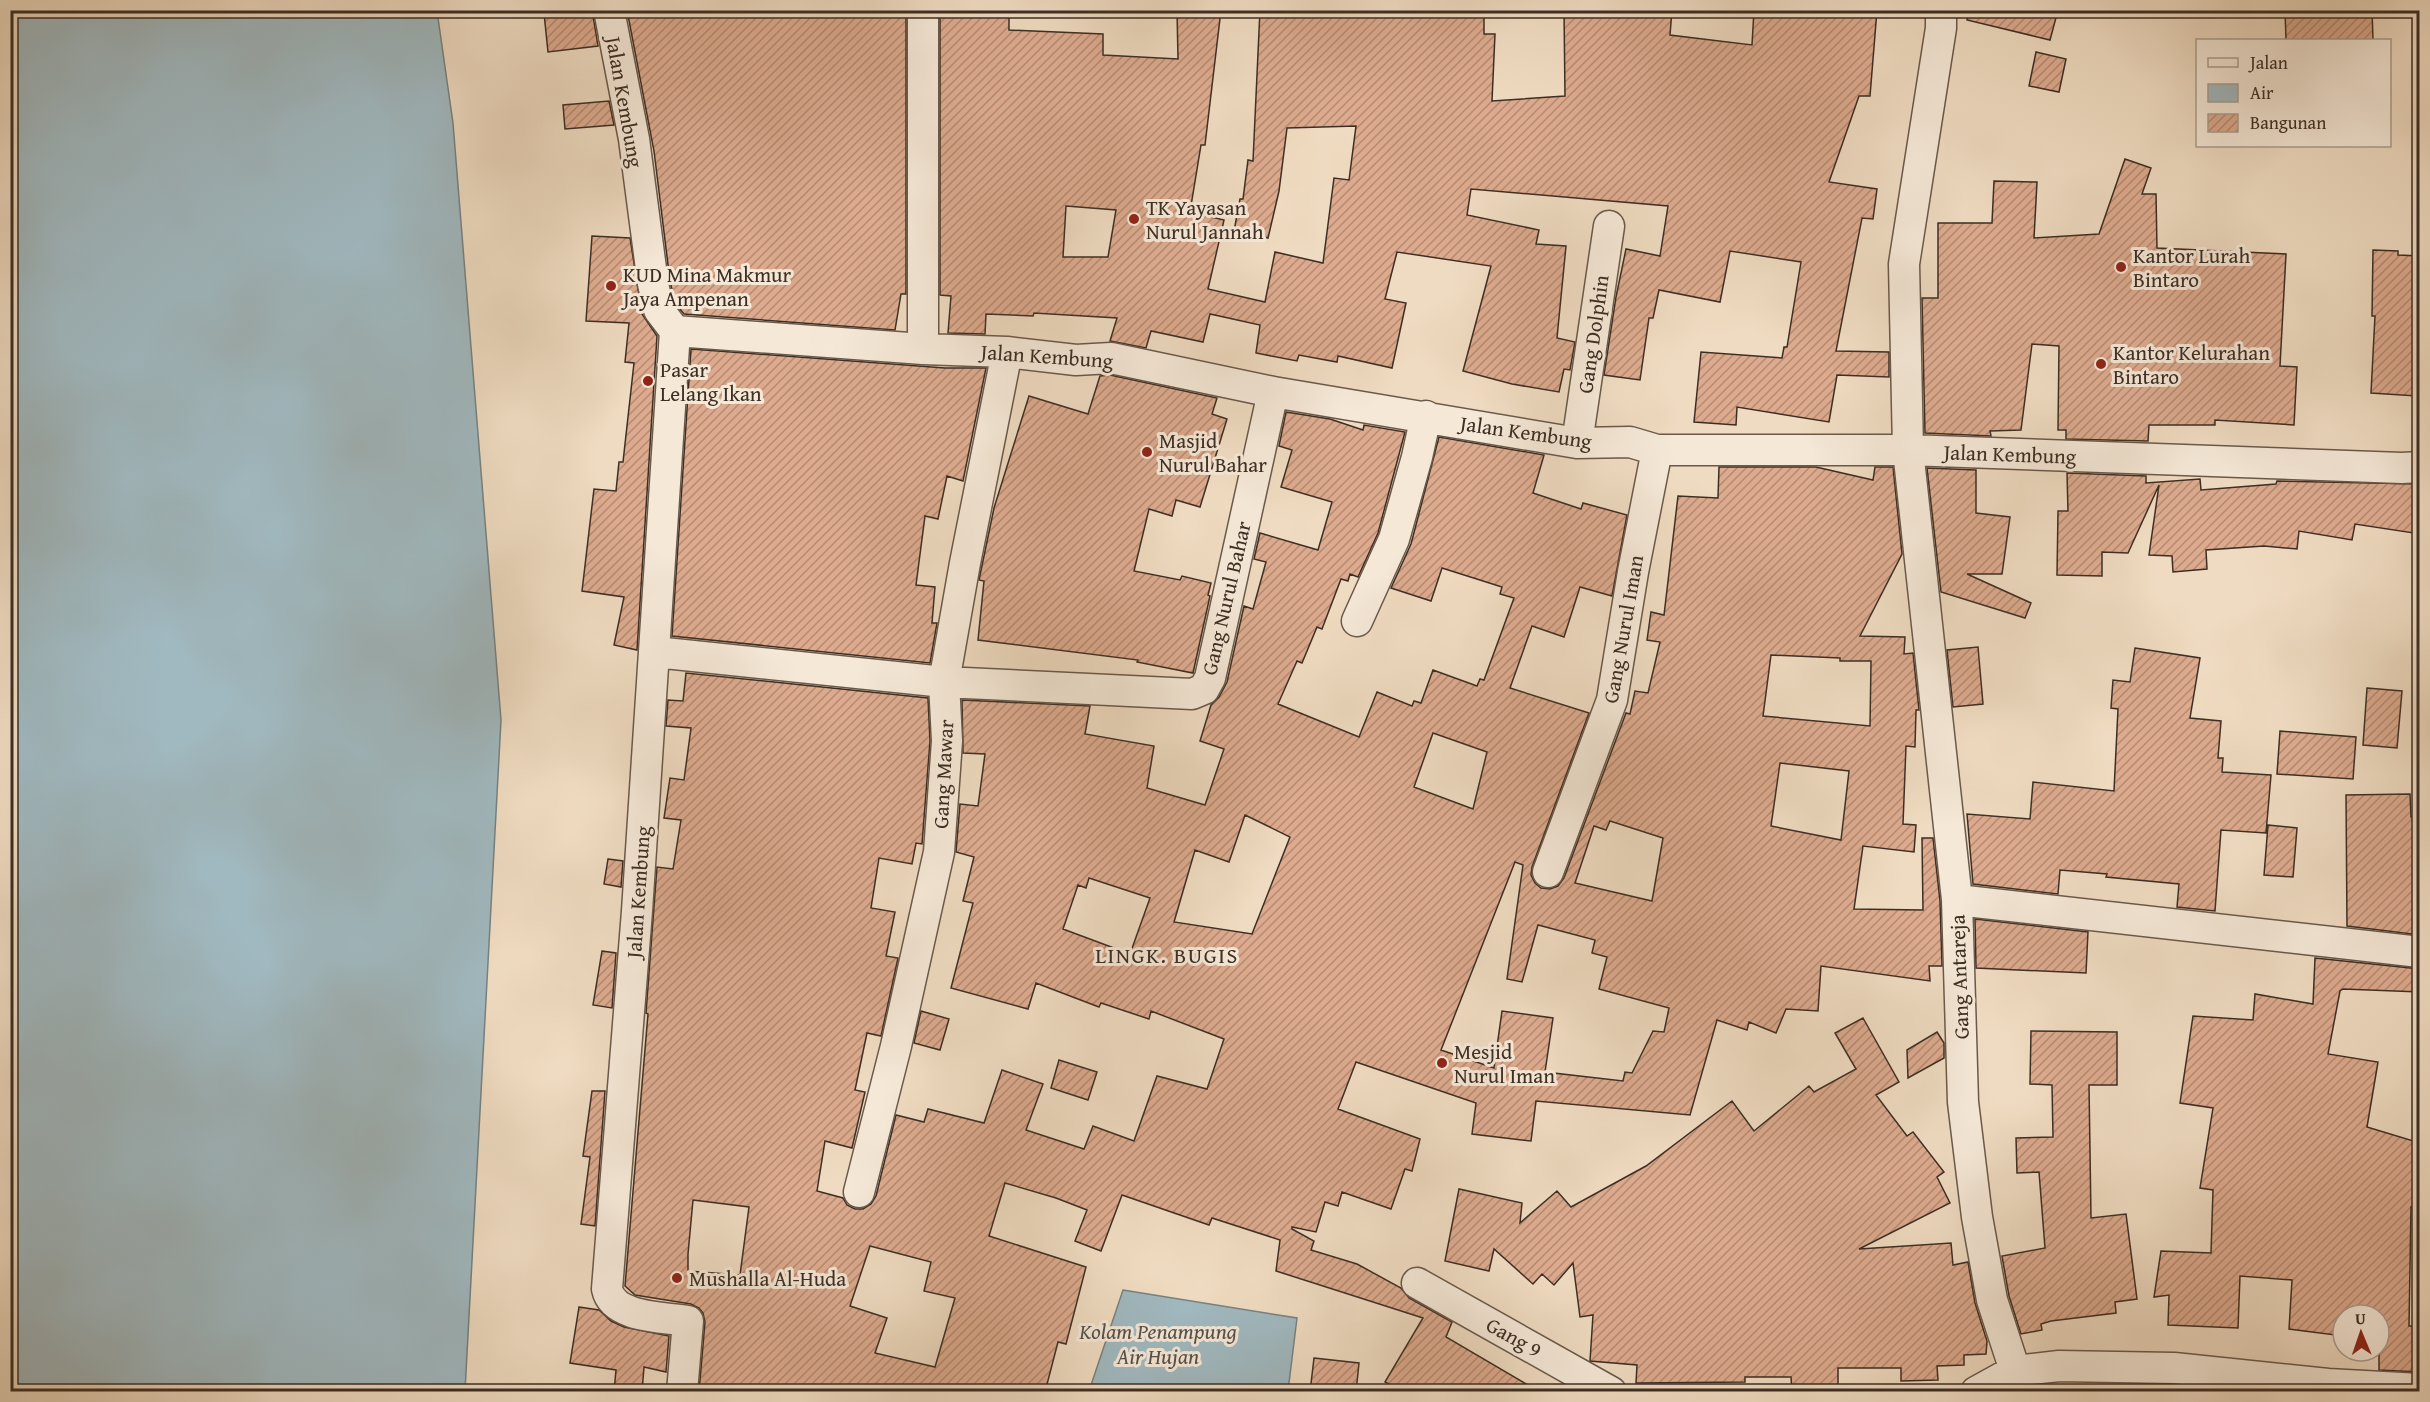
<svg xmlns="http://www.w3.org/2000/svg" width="2430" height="1402" viewBox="0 0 2430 1402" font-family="'Gentium Book Plus',serif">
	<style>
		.water { fill: #a0b8bf; stroke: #788181; stroke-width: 1.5 }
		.building { fill: url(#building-hatch); stroke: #3d2e24; stroke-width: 1.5; fill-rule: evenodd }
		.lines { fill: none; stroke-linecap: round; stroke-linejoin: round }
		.minor-casing { stroke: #6a594b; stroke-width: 33 }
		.minor { stroke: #f5e8d7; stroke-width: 30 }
		.poi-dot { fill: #8f2418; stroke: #f5e8d7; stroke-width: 2 }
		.labels { text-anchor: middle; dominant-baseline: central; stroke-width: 6; stroke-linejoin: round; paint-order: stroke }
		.street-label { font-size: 21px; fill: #3d2e24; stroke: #f5e8d7 }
		.poi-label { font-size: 21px; fill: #3d2e24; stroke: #f5e8d7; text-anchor: start }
		.neighbourhood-label { font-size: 22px; letter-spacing: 1.5px; fill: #3d2e24; stroke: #f5e8d7 }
		.water-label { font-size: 22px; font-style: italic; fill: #56504b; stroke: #f5e8d7 }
	</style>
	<defs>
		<pattern id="building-hatch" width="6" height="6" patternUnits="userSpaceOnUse" patternTransform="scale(1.5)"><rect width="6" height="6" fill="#ddaa8e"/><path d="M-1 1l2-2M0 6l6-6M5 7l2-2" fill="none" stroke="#b48b74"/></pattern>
	</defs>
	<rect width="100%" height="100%" fill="#efdbc1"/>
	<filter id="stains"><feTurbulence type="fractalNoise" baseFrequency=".00333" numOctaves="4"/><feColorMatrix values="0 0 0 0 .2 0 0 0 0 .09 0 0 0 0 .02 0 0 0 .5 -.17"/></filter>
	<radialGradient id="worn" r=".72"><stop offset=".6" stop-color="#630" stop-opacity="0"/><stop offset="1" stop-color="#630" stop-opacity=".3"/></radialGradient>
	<path class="water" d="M10,11H437L453,123L501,720L465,1391H11Z
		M1123,1290L1297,1318L1288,1391H1089Z"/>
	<path class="building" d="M562,10H592L598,46L548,52L544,13Z
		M627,10L906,12V294H901L895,330L684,314L675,303L670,281L654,151Z
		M946,10L1009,15V30L1103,34V55L1178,59L1177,10H1221L1205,145H1201L1190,212L1224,220L1208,289L1265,302L1275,252L1323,263L1334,178L1349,180L1356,126L1287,128L1279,191L1268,238L1234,231L1240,199H1243L1248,160L1253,161L1260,10H1484V34H1495L1492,101L1565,96L1564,10H1672L1670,35L1752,45L1754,10H1877L1870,96H1859L1829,182L1877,189L1873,219L1862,218L1836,351L1889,352V377L1837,375L1829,422L1737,407L1736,425L1694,422L1701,352L1782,358L1784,347H1787L1801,262L1730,251L1720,302L1659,290L1653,318H1649L1640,380L1604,375L1616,297L1626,249L1660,256L1668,206L1471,189L1467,215L1539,230L1536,244L1566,246L1557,338L1575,342L1570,370L1564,369L1559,392L1512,384L1463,371L1491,266L1397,252L1385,299L1406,303L1392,368L1338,356L1337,362L1299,355L1297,361L1256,353L1260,325L1210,314L1203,342L1151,331L1146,348L1110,341L1117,318L1034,313L1033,316L986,314L985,334L948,333L951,296L940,295V14H946ZM1066,206L1116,210L1108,257H1063Z
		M1968,10H2058L2050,40L1967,20Z
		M2285,10H2372L2373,40H2286Z
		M2036,52L2066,59L2059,92L2029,86Z
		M609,101L614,125L565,129L563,105Z
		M2125,159L2151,168L2142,194H2156L2157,248L2286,254L2280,366L2297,367L2294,425L2215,420V425H2149L2148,441L2066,439V430H2058L2059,346L2032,344L2021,430L1990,431L1991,436L1925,433L1922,298H1938V223H1992L1994,181L2037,182L2034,238L2099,234Z
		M592,236L630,238L642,314L657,336L637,650L614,645L624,597L582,591L594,489L616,491L619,462H623L634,363L625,362L629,323L586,321Z
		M2373,250L2398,251V255L2420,256L2417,396L2371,393L2375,316H2372Z
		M691,349L945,368H986L963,481L947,476L938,519L925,516L916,585L935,587L932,623H937L930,663L672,636Z
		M1110,375L1217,398L1212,414L1227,419L1200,507L1176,500L1172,516L1149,509L1134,571L1180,580L1182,576L1211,583L1208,595L1210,596L1193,673L1137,662L1138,660L978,640L984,581L979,580L994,508L1029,396L1088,414L1100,376Z
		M1286,412L1330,419L1363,430L1364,425L1405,432L1378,533L1358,577L1350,574L1348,581L1341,579L1322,629L1317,627L1302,663L1297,661L1278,704L1359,737L1377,692L1412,706L1414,701L1421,703L1433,670L1477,686L1480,679L1484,680L1514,598L1500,594L1502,587L1442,568L1431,601L1391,588L1411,544L1439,437L1544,455L1533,493L1581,509L1583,503L1627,515L1612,596L1580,587L1564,637L1532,626L1510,688L1589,713L1532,867L1531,875L1535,883L1541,888L1550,889L1558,886L1564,878L1626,713L1630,714L1635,691L1648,693L1660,642L1647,640L1651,612L1664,615L1678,496L1718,498L1719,467H1816L1873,480L1875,467H1893L1902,554L1860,636L1905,637L1904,654L1913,653L1919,710H1916L1915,747L1906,746L1903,824L1916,825L1914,852L1863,846L1854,909L1923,910L1922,838H1933L1940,901L1942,966H1929L1930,981L1821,966L1818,1011L1786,1009L1776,1033L1749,1022L1747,1030L1717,1020L1690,1115L1536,1101L1531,1141L1472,1134L1476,1103L1356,1062L1338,1109L1420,1139L1412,1171L1405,1169L1391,1209L1342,1192L1338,1206L1325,1202L1316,1232L1292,1227V1229L1314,1241L1311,1250L1357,1264L1401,1288L1409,1298L1452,1322L1446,1337L1540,1392H1404L1385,1382L1423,1318L1276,1271L1280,1240L1212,1218L1209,1225L1122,1195L1101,1251L1075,1241L1087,1210L1056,1198L1005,1183L989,1236L1086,1267L1066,1344L1058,1342L1045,1392H699L705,1322L703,1313L699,1308L691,1304L635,1295L625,1286L648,1014L646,1013L657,867L673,869L681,820L664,818L670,778L684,780L691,728L666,726L668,700L683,701L686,673L928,698L930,741L922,844L916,843L912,864L879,858L871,908L895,912L886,956L898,958L881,1036L867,1033L855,1090L865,1092L852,1148L825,1141L817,1191L843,1198L847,1205L855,1209H863L871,1204L876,1196L896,1115L924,1122L928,1109L984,1123L1002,1070L1043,1084L1026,1130L1084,1149L1093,1126L1134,1141L1157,1076L1207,1089L1224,1039L1151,1011L1149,1019L1101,1003L1099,1007L1036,983L1028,1009L951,988L973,903L963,901L974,857L956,852L960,804L978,806L985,754L963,753L962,700L1090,706L1085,734L1154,746L1147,788L1205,805L1224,749L1200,741L1211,705L1219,697L1227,682L1244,606L1253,609L1266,562L1254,559L1260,533L1318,550L1332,502L1281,487L1292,450L1279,446ZM1771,655L1840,658V661H1871L1870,726L1763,716ZM1433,733L1487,752L1473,809L1414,787ZM1780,763L1849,771L1841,840L1771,826ZM1245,815L1290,837L1252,934L1174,922L1195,850L1229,862ZM1610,821L1663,838L1652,901L1575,883L1594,826L1606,830ZM1515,862L1523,865L1507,979L1522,982L1538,925L1595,940L1592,953L1607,957L1599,989L1669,1008L1664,1032L1653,1031L1632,1073L1625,1072L1623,1081L1545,1072L1553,1018L1502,1011L1494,1068L1441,1050ZM1089,878L1150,898L1130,954L1063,929L1078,885L1086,888ZM693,1200L749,1207L740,1275L688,1271V1254ZM870,1246L931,1262L924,1291L955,1298L935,1367L875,1353L887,1318L850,1306Z
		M1927,468L1976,470V513L2010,517L2002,574H1967L2031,603L2025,618L1941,592Z
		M2067,473L2146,476V483L2200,479L2201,490L2276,484L2277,481L2420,484V534L2355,524L2352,540L2299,531L2297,549L2264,546L2206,550L2207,569L2173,572L2172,556L2149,555L2159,485L2128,553L2102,552V576L2057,575L2058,511H2068Z
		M1978,647L1983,704L1953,707L1947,650Z
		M2135,648L2200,658L2190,718L2221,721L2218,758H2223L2222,772L2271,775L2266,833L2221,830L2215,911L2177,907L2179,884L2106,877L2107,874L2060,870L2058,894L1973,884L1967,814L2030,819L2033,782L2114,791L2118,709L2111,708L2113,680L2130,682Z
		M2367,688L2402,691L2397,748L2363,745Z
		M2280,731L2356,737L2353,779L2277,774Z
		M2410,794L2411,817H2420V935L2347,926L2346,795Z
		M2268,825L2297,828L2293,877L2264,875Z
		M608,859L623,861L621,887L604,884Z
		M1975,919L2088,932L2086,973L1976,968Z
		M602,951L616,953L612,1008L593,1005Z
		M2315,958L2420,969V992L2343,989L2340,991L2328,1054L2378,1062L2367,1127L2420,1143V1209L2411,1207L2409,1326H2420V1372L2379,1370V1315H2343V1336L2289,1329L2292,1280L2240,1276L2238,1328L2168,1325L2169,1295L2154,1297L2161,1251L2211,1253L2213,1190L2200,1188L2213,1108L2180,1103L2193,1016L2253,1020L2255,994L2313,1004Z
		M921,1011L949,1019L940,1050L914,1043Z
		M1863,1018L1899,1082L1876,1095L1907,1136L1913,1132L1944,1172L1937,1177L1950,1203L1859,1249L1951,1243L1953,1265L1968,1262L1975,1303L1987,1341L1986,1354L1964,1355V1365L1937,1366L1938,1380L1901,1381V1368H1838V1392H1792L1791,1377H1745V1382L1636,1383L1637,1365L1590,1361L1593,1315L1580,1317L1573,1263L1554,1285L1542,1274L1533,1284L1494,1249L1489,1271L1445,1261L1459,1189L1522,1203L1520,1223L1557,1191L1571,1207L1646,1166L1732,1101L1754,1131L1809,1086L1814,1092L1856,1069L1835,1033Z
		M2031,1031L2117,1032V1085H2089L2091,1218L2126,1214L2137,1299L2115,1302L2116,1313L2051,1321L2041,1324L2042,1330L2021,1334L2009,1296L2002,1256L2045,1248L2039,1172L2017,1173L2016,1138L2053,1137L2052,1085L2030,1084Z
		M1937,1032L1944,1043V1058L1908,1078L1907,1050Z
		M1059,1060L1097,1072L1088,1100L1051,1088Z
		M592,1091H605L595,1226L581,1224L590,1157L583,1156Z
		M579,1307L599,1310L611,1321L624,1327L669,1336L666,1372L644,1367L642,1392H614L616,1370L570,1363Z
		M1314,1358L1359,1363L1356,1392H1310Z"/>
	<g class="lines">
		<g class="minor-casing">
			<path id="minor" d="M609,10L634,139L653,284L659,310L675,331L637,911L607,1289C613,1318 663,1317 688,1321L682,1392
				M923,10V349
				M1941,10V28L1904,264L1908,450L1957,900L1963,1102L1977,1217L1992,1300L2022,1392
				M675,331L923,349L1007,352L1076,360L1111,358L1273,392L1577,443L1630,442L1657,450H1908L2402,468L2420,467
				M1577,443L1609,226
				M1357,621L1394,539L1417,457L1426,416
				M655,652L944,682L1192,694L1204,689L1210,678L1273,392
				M1548,872L1612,700L1633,572L1657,450
				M1957,900L2420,952
				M859,1192L896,1046L939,852L947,741L944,682L965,563L1007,352
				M1417,1283L1611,1392
				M1976,1392L2014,1371L2059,1366L2174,1368L2328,1384L2420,1389"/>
		</g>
		<use href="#minor" class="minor"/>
	</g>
	<g class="poi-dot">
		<circle cx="1134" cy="219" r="6"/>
		<circle cx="2121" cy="267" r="6"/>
		<circle cx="611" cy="286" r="6"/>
		<circle cx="2101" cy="364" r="6"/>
		<circle cx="648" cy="381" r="6"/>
		<circle cx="1147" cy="452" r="6"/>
		<circle cx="1442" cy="1063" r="6"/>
		<circle cx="677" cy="1278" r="6"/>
	</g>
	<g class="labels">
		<g class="street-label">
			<text transform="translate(625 102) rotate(80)">Jalan Kembung</text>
			<text transform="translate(1593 334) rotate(-82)">Gang Dolphin</text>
			<text transform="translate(1047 356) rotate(4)">Jalan Kembung</text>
			<text transform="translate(1526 432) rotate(8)">Jalan Kembung</text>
			<text transform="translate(2010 454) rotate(2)">Jalan Kembung</text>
			<text transform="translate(1226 598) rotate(-77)">Gang Nurul Bahar</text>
			<text transform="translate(1623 629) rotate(-80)">Gang Nurul Iman</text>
			<text transform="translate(943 774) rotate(-87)">Gang Mawar</text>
			<text transform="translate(638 892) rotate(-86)">Jalan Kembung</text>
			<text transform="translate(1959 977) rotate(-92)">Gang Antareja</text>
			<text transform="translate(1514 1337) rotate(29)">Gang 9</text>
		</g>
		<g class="poi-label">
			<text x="1146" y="207">TK Yayasan<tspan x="1146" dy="24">Nurul Jannah</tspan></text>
			<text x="2133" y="255">Kantor Lurah<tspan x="2133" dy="24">Bintaro</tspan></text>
			<text x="623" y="274">KUD Mina Makmur<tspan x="623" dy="24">Jaya Ampenan</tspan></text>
			<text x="2113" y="352">Kantor Kelurahan<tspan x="2113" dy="24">Bintaro</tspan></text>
			<text x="660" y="369">Pasar<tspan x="660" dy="24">Lelang Ikan</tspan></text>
			<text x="1159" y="440">Masjid<tspan x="1159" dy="24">Nurul Bahar</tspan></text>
			<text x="1454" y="1051">Mesjid<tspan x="1454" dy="24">Nurul Iman</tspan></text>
			<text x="689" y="1278">Mushalla Al-Huda</text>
		</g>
		<g class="neighbourhood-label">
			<text x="1167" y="955">LINGK. BUGIS</text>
		</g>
		<g class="water-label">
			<text x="1158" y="1331">Kolam Penampung<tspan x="1158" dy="25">Air Hujan</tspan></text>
		</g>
	</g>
	<rect width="2430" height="1402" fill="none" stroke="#efdbc1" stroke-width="36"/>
	<rect x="12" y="12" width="2406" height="1378" fill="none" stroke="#3d2e24" stroke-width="3"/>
	<rect x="18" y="18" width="2394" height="1366" fill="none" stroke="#3d2e24" stroke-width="1.5"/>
	<rect x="2196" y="39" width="195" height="108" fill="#f5e8d7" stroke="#ab9e8f" stroke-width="1.5"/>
	<rect x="2208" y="58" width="30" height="9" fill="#f5e8d7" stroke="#ab9e8f" stroke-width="1.5"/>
	<text x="2250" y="69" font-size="18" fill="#3d2e24">Jalan</text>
	<rect x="2208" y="84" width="30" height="18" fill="#a0b8bf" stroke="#ab9e8f" stroke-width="1.5"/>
	<text x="2250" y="99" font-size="18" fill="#3d2e24">Air</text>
	<rect x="2208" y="114" width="30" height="18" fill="url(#building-hatch)" stroke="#ab9e8f" stroke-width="1.5"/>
	<text x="2250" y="129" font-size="18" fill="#3d2e24">Bangunan</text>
	<g transform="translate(2361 1333) rotate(358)"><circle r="28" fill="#f5e8d7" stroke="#ab9e8f" stroke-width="1.5"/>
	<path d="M0-4.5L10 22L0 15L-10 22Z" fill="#8f2418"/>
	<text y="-9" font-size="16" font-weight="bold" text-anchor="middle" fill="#3d2e24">U</text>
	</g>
	<rect width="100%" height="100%" filter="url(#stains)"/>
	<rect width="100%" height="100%" fill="url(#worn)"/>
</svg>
